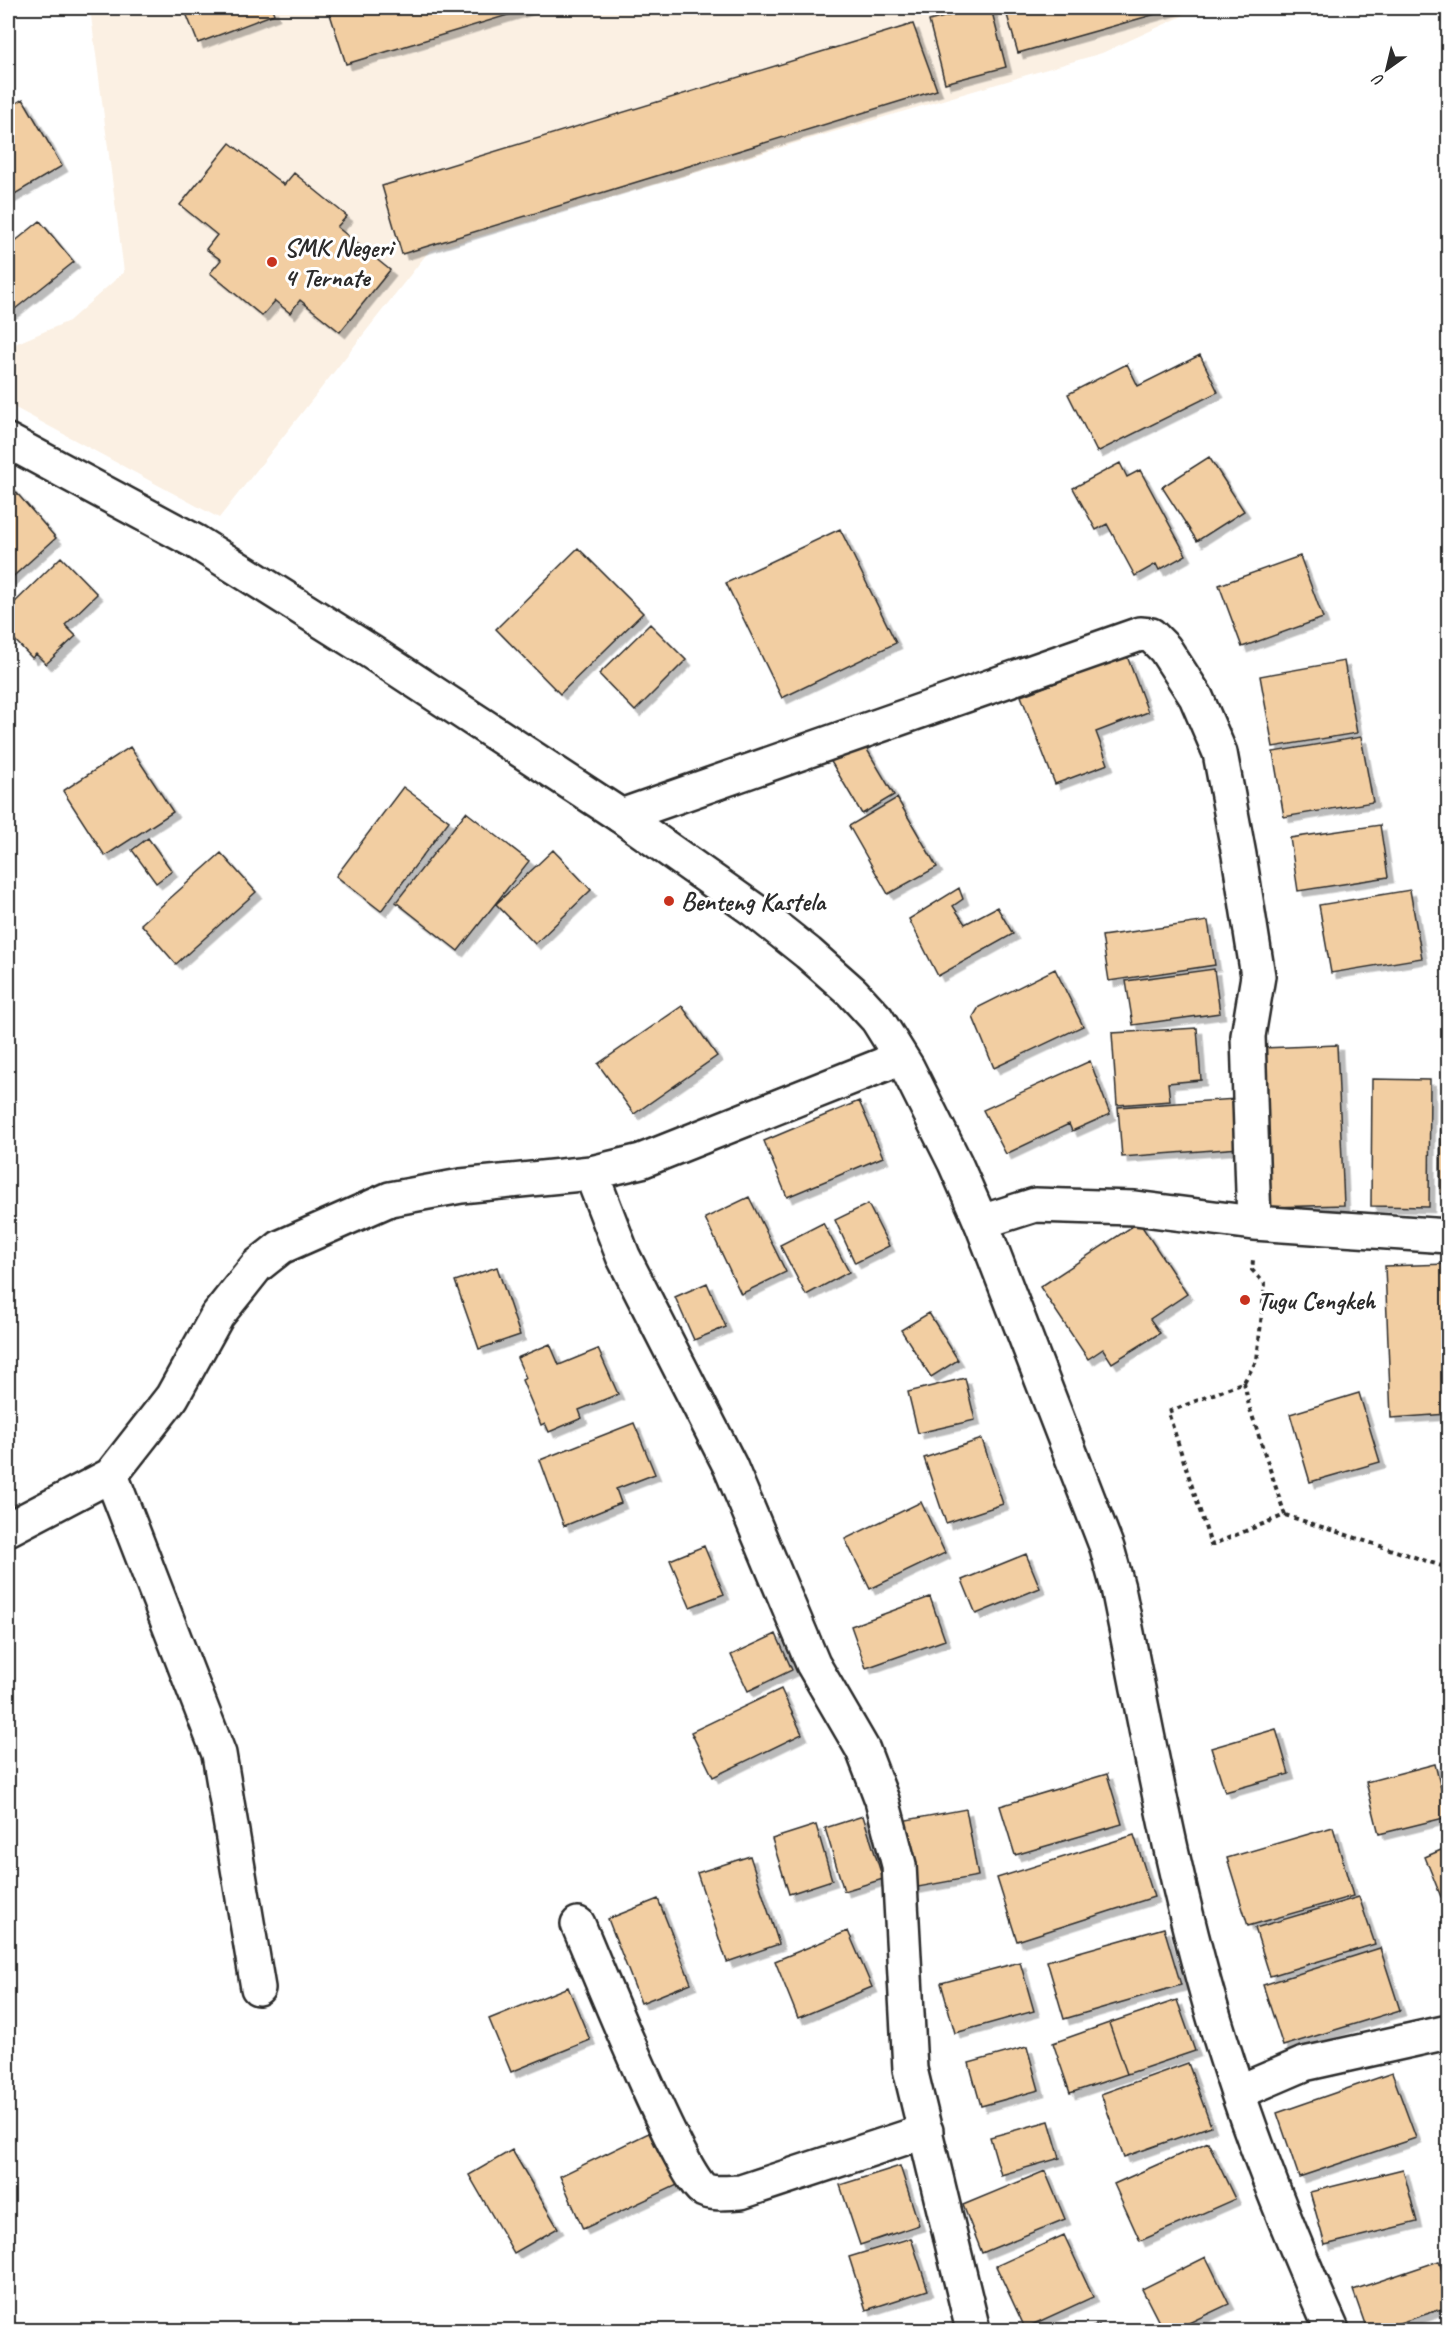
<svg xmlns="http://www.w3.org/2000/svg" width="1456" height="2338" viewBox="0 0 1456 2338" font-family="Caveat,sans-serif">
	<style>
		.built { fill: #fbf0e3 }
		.building { fill: #f2cea2; stroke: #2b2b2b; stroke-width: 1.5; filter: url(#shadow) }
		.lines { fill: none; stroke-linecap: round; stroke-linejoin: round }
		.minor-casing { stroke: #2b2b2b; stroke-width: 38 }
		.highway-casing { stroke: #2b2b2b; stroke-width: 38 }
		.path { stroke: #2b2b2b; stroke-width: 4; stroke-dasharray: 4.5 4.5; stroke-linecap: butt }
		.minor { stroke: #fff; stroke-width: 33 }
		.highway { stroke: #fff; stroke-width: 33 }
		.poi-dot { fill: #c8321e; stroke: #fff; stroke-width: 2 }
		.labels { text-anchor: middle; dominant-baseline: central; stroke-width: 6; stroke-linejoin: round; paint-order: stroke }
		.poi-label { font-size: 26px; font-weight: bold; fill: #2b2b2b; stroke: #fff; text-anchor: start }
	</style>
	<defs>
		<filter id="shadow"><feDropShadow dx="5.5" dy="5.5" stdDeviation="0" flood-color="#0004"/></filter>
	</defs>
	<rect width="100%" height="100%" fill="#fff"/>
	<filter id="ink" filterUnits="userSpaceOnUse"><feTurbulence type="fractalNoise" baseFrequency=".0167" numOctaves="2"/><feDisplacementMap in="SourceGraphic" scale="12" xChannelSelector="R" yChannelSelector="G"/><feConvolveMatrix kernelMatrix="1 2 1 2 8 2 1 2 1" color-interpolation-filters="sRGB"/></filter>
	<g filter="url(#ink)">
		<path class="built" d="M90,8H1200L1102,53L429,251L219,518L8,404V347L69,321L124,272Z"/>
		<path class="building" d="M184,8H272L274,14L198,43Z
			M328,8H531L346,64Z
			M978,8H991L1006,67L945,83L929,21Z
			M1005,8H1177L1018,53Z
			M913,24L937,90L402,254L382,186Z
			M23,99L62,166L8,198V108Z
			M230,143L284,185L294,173L347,216L337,227L390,270L340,332L300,300L290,313L275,301L262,316L210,273L221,260L206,249L217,235L180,205Z
			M40,221L74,262L10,313L8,310V247Z
			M1200,355L1218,392L1097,452L1068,394L1127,364L1138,386Z
			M1209,457L1244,511L1197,541L1162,487Z
			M1120,463L1127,477L1140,470L1186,555L1159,570L1156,564L1135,576L1107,524L1096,530L1073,488Z
			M8,483L56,538L8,581Z
			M840,529L896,643L782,698L726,583Z
			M578,548L643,613L560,694L496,629Z
			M1300,556L1323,618L1242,647L1219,585Z
			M61,557L97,594L65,625L76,636L46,664L36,654L32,658L8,633V609Z
			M650,624L686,660L635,711L599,674Z
			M1127,656L1148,712L1096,732L1108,764L1055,784L1021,696Z
			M1344,661L1357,733L1273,747L1260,676Z
			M1361,737L1373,802L1284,817L1273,752Z
			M862,741L894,795L862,814L830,760Z
			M130,747L173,812L105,856L63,791Z
			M403,787L449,821L381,911L336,876Z
			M897,798L937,867L888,894L849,826Z
			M466,812L529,861L458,951L396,902Z
			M1380,825L1388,877L1298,891L1290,838Z
			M148,838L172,871L156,883L132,850Z
			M553,850L591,890L535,944L496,904Z
			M221,853L256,892L176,964L141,924Z
			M959,888L963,899L953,906L965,924L997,907L1013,934L938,976L909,919Z
			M1410,890L1422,958L1331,973L1319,905Z
			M1208,921L1215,965L1109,981L1102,936Z
			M1055,969L1083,1026L994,1068L973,1017L979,1007Z
			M1214,969L1220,1013L1133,1025L1126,981Z
			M682,1006L717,1056L634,1114L598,1064Z
			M1197,1028L1201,1080L1168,1083L1170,1101L1117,1105L1112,1033Z
			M1337,1045L1344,1205L1270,1207L1263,1048Z
			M1090,1061L1110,1114L1072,1131L1069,1124L1006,1154L983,1110Z
			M1372,1079L1430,1080L1429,1207L1371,1206Z
			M1441,1096H1448V1194H1440Z
			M1236,1099L1240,1148L1122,1157L1118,1107Z
			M859,1101L883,1157L787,1197L764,1141Z
			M749,1197L786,1272L741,1294L705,1218Z
			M868,1204L889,1246L855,1263L835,1220Z
			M1139,1222L1187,1294L1150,1319L1160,1333L1112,1363L1103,1349L1088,1359L1040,1287Z
			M823,1223L849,1272L806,1295L780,1245Z
			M1448,1264V1414L1391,1418L1385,1266Z
			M497,1267L520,1335L479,1349L455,1281Z
			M707,1283L726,1327L694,1340L675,1297Z
			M929,1313L958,1360L931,1377L901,1330Z
			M550,1344L559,1365L598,1349L618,1394L579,1410L582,1418L549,1432L545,1423L541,1425L522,1380L526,1378L517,1358Z
			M965,1378L975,1420L918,1433L908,1392Z
			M1359,1393L1380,1462L1310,1482L1290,1414Z
			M634,1423L655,1474L616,1489L621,1503L564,1526L540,1460Z
			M982,1439L1003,1504L946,1523L924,1458Z
			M921,1502L945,1553L870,1589L845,1539Z
			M704,1546L724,1594L690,1607L670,1560Z
			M1026,1554L1040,1588L976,1614L962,1580Z
			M930,1597L945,1640L866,1668L851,1626Z
			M776,1634L792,1670L748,1691L731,1655Z
			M781,1689L802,1734L713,1777L691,1732Z
			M1276,1729L1289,1774L1225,1792L1211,1748Z
			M1435,1764L1448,1817L1379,1834L1366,1782Z
			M1107,1774L1122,1824L1015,1855L1000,1806Z
			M966,1809L978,1876L913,1888L901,1821Z
			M863,1816L883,1879L844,1891L825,1828Z
			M816,1825L832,1880L789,1894L772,1839Z
			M1333,1827L1353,1896L1248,1926L1227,1858Z
			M1134,1835L1154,1897L1017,1941L997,1878Z
			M1448,1847V1894L1441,1897L1425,1857Z
			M750,1856L779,1944L727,1962L697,1873Z
			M1359,1897L1375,1944L1270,1976L1255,1928Z
			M658,1899L691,1983L641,2003L608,1919Z
			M1164,1928L1181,1985L1064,2019L1047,1961Z
			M848,1931L872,1987L798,2018L775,1961Z
			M1380,1948L1400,2010L1283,2046L1263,1985Z
			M1020,1962L1034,2011L955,2033L941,1983Z
			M568,1987L590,2040L511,2072L489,2019Z
			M1177,2000L1195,2051L1127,2074L1109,2023Z
			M1109,2023L1127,2074L1070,2093L1053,2043Z
			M1027,2047L1039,2090L981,2106L969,2063Z
			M1188,2063L1211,2126L1124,2157L1101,2094Z
			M1392,2073L1416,2138L1299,2177L1277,2113Z
			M1049,2121L1060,2158L1001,2175L990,2137Z
			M659,2128L684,2182L583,2229L560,2176Z
			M1208,2142L1235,2199L1140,2241L1114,2184Z
			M512,2150L558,2228L514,2253L469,2175Z
			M900,2166L919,2225L860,2245L840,2185Z
			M1403,2169L1417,2222L1325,2245L1310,2192Z
			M1045,2171L1065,2219L982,2253L963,2205Z
			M1064,2235L1093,2297L1025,2328L996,2266Z
			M911,2238L928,2290L866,2310L849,2257Z
			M1206,2257L1229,2304L1174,2330H1163L1142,2289Z
			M1439,2261L1448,2289V2307L1378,2330H1367L1353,2290Z
			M1099,2325L1101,2330H1085Z"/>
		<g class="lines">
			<g class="minor-casing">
				<path id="minor" d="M621,816L1140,634L1151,635L1165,649L1196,697L1220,753L1239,855L1258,976L1248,1036L1254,1223
					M900,1058L641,1161L591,1173L623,1256L730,1466L813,1664L863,1750L882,1800L899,1865L910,2069L973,2330
					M981,1222L1035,1205L1098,1207L1135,1208L1254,1223L1448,1236
					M111,1475L219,1754L258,1988
					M8,1529L111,1475L172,1397L217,1316L257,1266L281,1247L390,1199L461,1186L591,1173
					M578,1924C594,1962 682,2179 704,2190C715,2195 730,2192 741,2192L926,2131
					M1239,2092L1304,2064L1448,2032"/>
			</g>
			<g class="highway-casing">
				<path id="highway" d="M8,441L196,542L371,652L621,816L754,910L808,953L852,992L877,1019L907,1067L955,1163L981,1222L1107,1548L1118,1588C1149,1741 1176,1898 1223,2047C1253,2144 1291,2238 1332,2330"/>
			</g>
			<path class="path" d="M1244,1382L1249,1406L1285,1515L1211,1545L1168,1412L1244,1382L1257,1360L1265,1284L1252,1270L1253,1260
				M1285,1515L1448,1568"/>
			<use href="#minor" class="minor"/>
			<use href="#highway" class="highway"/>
		</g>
	</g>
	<g class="poi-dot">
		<circle cx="272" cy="262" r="6"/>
		<circle cx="669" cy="901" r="6"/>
		<circle cx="1245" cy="1300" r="6"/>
	</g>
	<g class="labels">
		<g class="poi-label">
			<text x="284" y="247">SMK Negeri<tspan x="284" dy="30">4 Ternate</tspan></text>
			<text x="681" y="901">Benteng Kastela</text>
			<text x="1257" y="1300">Tugu Cengkeh</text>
		</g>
	</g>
	<rect width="1456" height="2338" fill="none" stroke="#fff" stroke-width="30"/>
	<rect x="15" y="15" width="1426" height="2308" fill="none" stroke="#2b2b2b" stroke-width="2" filter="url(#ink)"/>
	<g transform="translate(1387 69) rotate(214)" stroke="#ffffff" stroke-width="4.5" paint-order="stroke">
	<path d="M0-4.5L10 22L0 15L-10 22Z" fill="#2b2b2b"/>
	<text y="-9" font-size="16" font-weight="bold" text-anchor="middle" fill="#2b2b2b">U</text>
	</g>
</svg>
